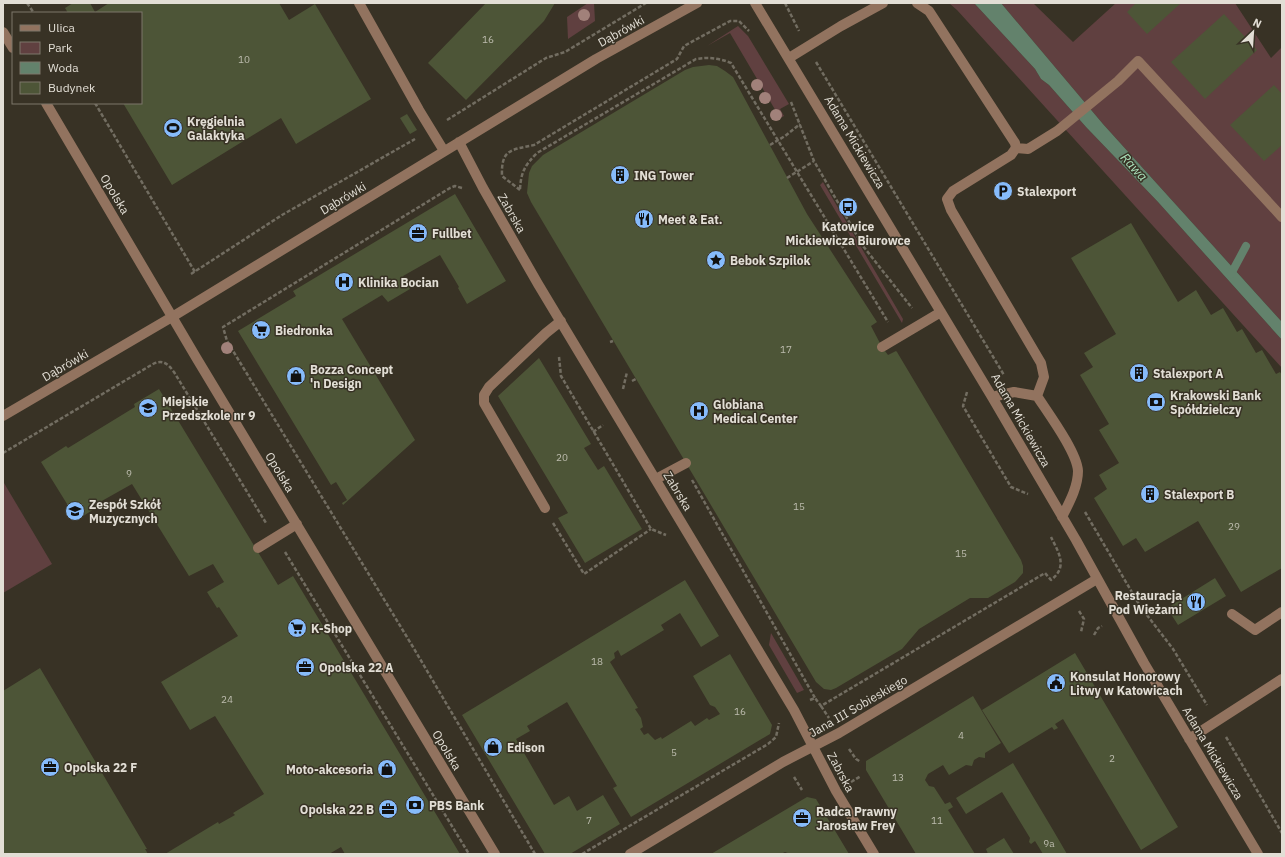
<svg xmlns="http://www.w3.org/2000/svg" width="1285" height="857" viewBox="0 0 1285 857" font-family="'IBM Plex Sans',sans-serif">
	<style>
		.green { fill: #604040 }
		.water { fill: #63826c }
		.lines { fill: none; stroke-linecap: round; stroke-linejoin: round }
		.stream { stroke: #63826c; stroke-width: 8 }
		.building { fill: #4d5537 }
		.path { stroke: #726d61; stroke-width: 2.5; stroke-dasharray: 4 2; stroke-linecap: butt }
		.minor { stroke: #92735f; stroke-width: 10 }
		.tree { fill: #a1817a }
		.labels { text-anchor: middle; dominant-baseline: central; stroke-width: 3; stroke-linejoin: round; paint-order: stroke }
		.number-label { font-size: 10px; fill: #bdbcae }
		.street-label { font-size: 12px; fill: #e2ded5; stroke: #383225 }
		.poi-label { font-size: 12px; font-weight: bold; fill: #e2ded5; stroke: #383225; text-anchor: start }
		.water-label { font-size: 13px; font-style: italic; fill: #abe2bc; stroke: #383225 }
	</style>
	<rect width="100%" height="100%" fill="#383225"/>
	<path class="green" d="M588,3H594L595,21L568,39L567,17Z
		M949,3H974L1035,69L1041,79L1049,85L1086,127L1158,202L1282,340V368L957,10Z
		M1001,3H1033L1073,42L1116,3H1235L1271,58L1282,47V322L1103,124Z
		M738,26L748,36L789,104L780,109L784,116L780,118L730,33L707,46Z
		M823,182L903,319L902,323L820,185Z
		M3,483H4L52,564L3,593Z
		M771,633L804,690L797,693L769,645Z"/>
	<path class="water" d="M974,3H1001L1103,124L1282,322V340L1158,202L1086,127L1049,85L1041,79L1035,69Z"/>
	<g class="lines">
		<path class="stream" d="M1231,274L1246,246"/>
	</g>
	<path class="building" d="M73,3H90L95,12L109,3H279L289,20L315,4L371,99L296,144L281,118L172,185L123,103H141V13H68L65,8Z
		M486,3H555L544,21L466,100L428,63Z
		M1136,3H1181L1147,34L1127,12Z
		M1224,14L1257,50L1205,99L1171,62Z
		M709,65L717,66L725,71L733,77L807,214L877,322L871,326L882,347L888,355L896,351L897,352L1021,560L1023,566V573L1015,582L988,598H970L919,629L902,649L836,688L831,690L824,689L816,682L531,202L527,193L529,173L532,166L543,155L685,70L693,67Z
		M1274,85L1282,94V145L1264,161L1230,125Z
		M407,114L417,130L410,134L400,118Z
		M455,194L506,281L467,304L458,288L459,287L440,255L403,276L410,289L388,302L382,295L342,319L415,440L343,505L342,503L347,500L336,482L331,485L238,331L296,296L293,291Z
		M1131,223L1178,302L1196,290L1211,315L1223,308L1237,332L1242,329L1256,353L1262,350L1276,374L1280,372L1282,375V568L1241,592L1198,521L1145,552L1136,538L1123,546L1094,498L1107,489L1099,475L1119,463L1099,430L1109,424L1080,375L1093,367L1084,353L1116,334L1071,258Z
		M539,358L591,444L584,448L598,470L604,466L642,529L585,563L558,518L568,513L498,396Z
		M159,389L278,585L293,576L460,854H345L341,847L329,854H165L218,822L219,824L235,815L233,813L264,794L215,716L190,730L161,682L238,636L219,607L217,608L207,592L224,582L213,564L189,576L132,484L100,502L102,504L77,520L41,462L66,446L68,448L135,407L134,404Z
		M1215,578L1226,596L1178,625L1167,608Z
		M685,580L719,636L701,647L680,613L661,625L664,630L621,656L618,650L614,653L615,658L610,662L638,708L635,709L641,718L643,727L640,729L644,735L648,733L655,740L661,737L662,739L691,721L695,726L707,718L709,720L720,714L715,707L710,705L693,676L730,654L772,725L770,734L631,817L613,788L617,786L567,702L527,726L530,731L516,739L554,805L569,796L577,811L603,795L620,824L570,854H545L462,715Z
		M1075,653L1178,827L1141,850L1063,719L1055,724L1058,728L1054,730L1052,727L1009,753L982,710Z
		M40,668L147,849H145L148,854H3V691Z
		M973,696L1001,743L985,753V758L979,757L974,760L972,766L966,765L949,775L943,765L928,774L925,780L929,786L934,787L945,804L950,802L953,807L948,810L975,854H916L866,770V761Z
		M1013,763L1053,830L1067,854H1043L1035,841L1031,844L1029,842L1030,838L1002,792L966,814L956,798Z
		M807,797L816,799L849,854H790L785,852L781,854H711Z
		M1004,838L1014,854H988L986,849Z"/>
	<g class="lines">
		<path class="path" d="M27,3L34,13
			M785,3L799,31
			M816,62L1004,375
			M791,102L814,161L863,246L912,308
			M95,103L195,272
			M447,120L546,58L565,52L646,3
			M770,145L785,136L800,124
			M787,178L814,161
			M462,188L455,186L450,188L223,327L227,341L413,647L535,854
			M520,189C521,172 525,165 537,153L696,59C709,57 719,58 731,63L888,322
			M520,190L502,176C501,149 511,150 534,145L677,59L684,46L730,21H739L749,31
			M191,274L282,215L415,139
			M610,342L613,341
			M559,357L561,376L651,529L666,535
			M632,381L636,379
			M623,389L627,372
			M967,392L963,406L1011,487L1028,494
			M593,432L603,425
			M3,453L153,364C163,359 168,364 174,372L266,523
			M692,480L815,698
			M1085,512L1140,606L1173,649L1207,705
			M553,523L584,574L651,529
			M285,552L469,854
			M1079,611L1084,619L1081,632
			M1094,635L1098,628L1102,626
			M810,700L815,698L821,706L1045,573L1051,580C1068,567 1059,553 1051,537
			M821,706L829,718
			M1226,737L1282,833
			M849,749L856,759L861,762
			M794,777L802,790
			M851,782L861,776
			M582,854L768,744L776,737L779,723"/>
		<path class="minor" d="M359,3L419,110L444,151
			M755,3L992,397L1076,540L1144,663L1258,854
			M917,3L929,11L1015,143L1016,148L1011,155L953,191L947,199L951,210L1041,363L1044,377L1037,396
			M3,32L13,48
			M789,58L841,26L883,3
			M46,103L197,359L495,854
			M459,142L483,188L538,284L794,710L836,791L874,854
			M1016,148L1028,149L1057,131L1118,81L1138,61L1282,217
			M882,347L941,312
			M992,397L1014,392L1037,396C1048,413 1077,452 1078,471C1078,487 1069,503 1062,517
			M3,416L172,317L596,59L697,3
			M656,479L686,463
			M545,508L484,403V395L489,387L546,333L561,321
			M258,548L297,524
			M1232,614L1255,630L1282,612
			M1189,739L1282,679
			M630,854L783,762L839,733L1097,579"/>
	</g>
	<g class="tree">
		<circle cx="584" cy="15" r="6"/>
		<circle cx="757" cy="85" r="6"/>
		<circle cx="765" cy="98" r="6"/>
		<circle cx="776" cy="115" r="6"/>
		<circle cx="227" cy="348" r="6"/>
	</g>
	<defs>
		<g id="stadium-disc" transform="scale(1)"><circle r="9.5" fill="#86bbfb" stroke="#383225"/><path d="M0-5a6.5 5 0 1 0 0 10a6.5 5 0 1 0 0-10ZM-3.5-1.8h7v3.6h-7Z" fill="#111"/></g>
		<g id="building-disc" transform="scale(1)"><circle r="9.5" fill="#86bbfb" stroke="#383225"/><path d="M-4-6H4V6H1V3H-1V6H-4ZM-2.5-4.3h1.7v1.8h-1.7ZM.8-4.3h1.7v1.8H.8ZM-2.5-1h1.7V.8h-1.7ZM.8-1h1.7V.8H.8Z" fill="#111"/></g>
		<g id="parking-disc" transform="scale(1)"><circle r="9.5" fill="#86bbfb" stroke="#383225"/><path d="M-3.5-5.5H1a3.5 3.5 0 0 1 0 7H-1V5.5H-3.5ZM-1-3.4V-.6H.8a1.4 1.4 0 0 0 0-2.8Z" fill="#111"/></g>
		<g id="bus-disc" transform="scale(1)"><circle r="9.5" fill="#86bbfb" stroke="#383225"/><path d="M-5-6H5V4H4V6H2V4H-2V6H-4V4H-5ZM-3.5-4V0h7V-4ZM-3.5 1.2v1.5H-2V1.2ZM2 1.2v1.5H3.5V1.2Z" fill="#111"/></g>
		<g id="restaurant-disc" transform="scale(1)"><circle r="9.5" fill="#86bbfb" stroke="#383225"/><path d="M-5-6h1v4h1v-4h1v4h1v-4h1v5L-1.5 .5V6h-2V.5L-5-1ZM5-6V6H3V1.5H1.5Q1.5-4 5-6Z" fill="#111"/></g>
		<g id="office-disc" transform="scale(1)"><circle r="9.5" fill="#86bbfb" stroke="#383225"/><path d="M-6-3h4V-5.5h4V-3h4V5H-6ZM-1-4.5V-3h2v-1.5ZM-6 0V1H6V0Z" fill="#111"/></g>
		<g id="sight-disc" transform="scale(1)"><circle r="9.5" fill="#86bbfb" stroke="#383225"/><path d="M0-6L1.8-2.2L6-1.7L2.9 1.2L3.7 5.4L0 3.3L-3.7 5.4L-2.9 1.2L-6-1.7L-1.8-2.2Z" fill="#111"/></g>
		<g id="hospital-disc" transform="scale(1)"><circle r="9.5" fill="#86bbfb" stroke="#383225"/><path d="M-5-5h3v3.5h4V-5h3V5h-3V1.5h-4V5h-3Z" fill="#111"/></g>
		<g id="supermarket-disc" transform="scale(1)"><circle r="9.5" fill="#86bbfb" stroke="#383225"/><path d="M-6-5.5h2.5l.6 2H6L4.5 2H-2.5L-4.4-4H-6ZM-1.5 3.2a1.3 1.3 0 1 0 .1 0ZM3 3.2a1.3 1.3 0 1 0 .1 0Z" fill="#111"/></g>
		<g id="shop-disc" transform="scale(1)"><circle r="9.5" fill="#86bbfb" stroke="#383225"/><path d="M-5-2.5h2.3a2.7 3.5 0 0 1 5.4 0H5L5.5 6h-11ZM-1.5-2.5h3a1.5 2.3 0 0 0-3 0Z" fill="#111"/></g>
		<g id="bank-disc" transform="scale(1)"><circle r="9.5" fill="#86bbfb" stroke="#383225"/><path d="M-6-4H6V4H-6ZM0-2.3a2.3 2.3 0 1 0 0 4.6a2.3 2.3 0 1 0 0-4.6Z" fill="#111"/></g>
		<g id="school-disc" transform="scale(1)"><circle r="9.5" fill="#86bbfb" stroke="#383225"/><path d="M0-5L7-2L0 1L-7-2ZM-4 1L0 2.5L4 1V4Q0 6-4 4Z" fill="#111"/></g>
		<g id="civic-disc" transform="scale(1)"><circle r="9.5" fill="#86bbfb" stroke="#383225"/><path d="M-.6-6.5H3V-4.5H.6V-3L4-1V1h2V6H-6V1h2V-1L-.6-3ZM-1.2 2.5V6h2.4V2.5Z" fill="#111"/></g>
	</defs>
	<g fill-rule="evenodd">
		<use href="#stadium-disc" x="173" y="128"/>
		<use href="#building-disc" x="620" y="175"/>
		<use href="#parking-disc" x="1003" y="191"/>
		<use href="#bus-disc" x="848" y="207"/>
		<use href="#restaurant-disc" x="644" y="219"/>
		<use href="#office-disc" x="418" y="233"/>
		<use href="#sight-disc" x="716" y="260"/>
		<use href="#hospital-disc" x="344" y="282"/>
		<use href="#supermarket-disc" x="261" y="330"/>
		<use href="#building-disc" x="1139" y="373"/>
		<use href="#shop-disc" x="296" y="376"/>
		<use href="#bank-disc" x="1156" y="402"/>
		<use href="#school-disc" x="148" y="408"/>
		<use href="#hospital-disc" x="699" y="411"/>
		<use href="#building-disc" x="1150" y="494"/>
		<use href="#school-disc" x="75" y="511"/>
		<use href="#restaurant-disc" x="1196" y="602"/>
		<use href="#supermarket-disc" x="297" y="628"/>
		<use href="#office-disc" x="305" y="667"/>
		<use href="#civic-disc" x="1056" y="683"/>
		<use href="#shop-disc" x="493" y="747"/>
		<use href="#office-disc" x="50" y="767"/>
		<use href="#shop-disc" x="387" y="769"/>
		<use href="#bank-disc" x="415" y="805"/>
		<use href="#office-disc" x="388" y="809"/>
		<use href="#office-disc" x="802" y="818"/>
	</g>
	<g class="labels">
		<g class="number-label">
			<text x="488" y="39">16</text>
			<text x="244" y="59">10</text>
			<text x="786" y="349">17</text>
			<text x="562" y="457">20</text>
			<text x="129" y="473">9</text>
			<text x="799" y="506">15</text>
			<text x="1234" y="526">29</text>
			<text x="961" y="553">15</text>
			<text x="597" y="661">18</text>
			<text x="227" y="699">24</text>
			<text x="740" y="711">16</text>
			<text x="961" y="735">4</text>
			<text x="674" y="752">5</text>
			<text x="1112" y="758">2</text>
			<text x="898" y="777">13</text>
			<text x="589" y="820">7</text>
			<text x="937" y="820">11</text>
			<text x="1049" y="843">9a</text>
		</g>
		<g class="street-label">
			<text transform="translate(621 31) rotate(-29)">Dąbrówki</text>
			<text transform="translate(855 142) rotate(59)">Adama Mickiewicza</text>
			<text transform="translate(115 194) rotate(59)">Opolska</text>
			<text transform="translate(343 198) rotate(-31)">Dąbrówki</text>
			<text transform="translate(512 213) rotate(60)">Zabrska</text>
			<text transform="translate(65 365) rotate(-30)">Dąbrówki</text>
			<text transform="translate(1021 420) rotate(60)">Adama Mickiewicza</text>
			<text transform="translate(280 472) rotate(59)">Opolska</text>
			<text transform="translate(678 491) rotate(59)">Zabrska</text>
			<text transform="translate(858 706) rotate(-30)">Jana III Sobieskiego</text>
			<text transform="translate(447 750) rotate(59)">Opolska</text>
			<text transform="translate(1213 753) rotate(59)">Adama Mickiewicza</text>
			<text transform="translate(841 772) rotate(62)">Zabrska</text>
		</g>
		<g class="poi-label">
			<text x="187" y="121">Kręgielnia<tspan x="187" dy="14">Galaktyka</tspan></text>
			<text x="634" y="175">ING Tower</text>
			<text x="1017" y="191">Stalexport</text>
			<text x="658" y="219">Meet &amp; Eat.</text>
			<text x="848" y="226" text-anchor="middle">Katowice<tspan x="848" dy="14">Mickiewicza Biurowce</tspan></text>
			<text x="432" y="233">Fullbet</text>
			<text x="730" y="260">Bebok Szpilok</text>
			<text x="358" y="282">Klinika Bocian</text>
			<text x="275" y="330">Biedronka</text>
			<text x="310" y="369">Bozza Concept<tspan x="310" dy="14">'n Design</tspan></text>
			<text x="1153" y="373">Stalexport A</text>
			<text x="1170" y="395">Krakowski Bank<tspan x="1170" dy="14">Spółdzielczy</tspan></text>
			<text x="162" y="401">Miejskie<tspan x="162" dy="14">Przedszkole nr 9</tspan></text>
			<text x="713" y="404">Globiana<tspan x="713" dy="14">Medical Center</tspan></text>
			<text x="1164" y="494">Stalexport B</text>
			<text x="89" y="504">Zespół Szkół<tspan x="89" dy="14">Muzycznych</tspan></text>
			<text x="1182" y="595" text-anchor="end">Restauracja<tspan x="1182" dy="14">Pod Wieżami</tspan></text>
			<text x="311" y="628">K-Shop</text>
			<text x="319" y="667">Opolska 22 A</text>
			<text x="1070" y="676">Konsulat Honorowy<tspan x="1070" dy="14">Litwy w Katowicach</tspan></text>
			<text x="507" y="747">Edison</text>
			<text x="64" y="767">Opolska 22 F</text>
			<text x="373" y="769" text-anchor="end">Moto-akcesoria</text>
			<text x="429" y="805">PBS Bank</text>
			<text x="374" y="809" text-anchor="end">Opolska 22 B</text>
			<text x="816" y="811">Radca Prawny<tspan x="816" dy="14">Jarosław Frey</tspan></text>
		</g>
		<g class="water-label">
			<text transform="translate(1134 167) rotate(48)">Rawa</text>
		</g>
	</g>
	<rect width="1285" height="857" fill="none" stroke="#e2ded5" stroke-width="8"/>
	<rect x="12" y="12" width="130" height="92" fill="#383225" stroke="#7c776b"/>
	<rect x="20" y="25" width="20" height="6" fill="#92735f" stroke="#7c776b"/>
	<text x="48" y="32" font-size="12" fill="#e2ded5">Ulica</text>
	<rect x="20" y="42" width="20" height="12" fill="#604040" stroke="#7c776b"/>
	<text x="48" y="52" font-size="12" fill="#e2ded5">Park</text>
	<rect x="20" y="62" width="20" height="12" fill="#63826c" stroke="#7c776b"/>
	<text x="48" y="72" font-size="12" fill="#e2ded5">Woda</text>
	<rect x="20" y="82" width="20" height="12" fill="#4d5537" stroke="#7c776b"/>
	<text x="48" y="92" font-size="12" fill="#e2ded5">Budynek</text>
	<g transform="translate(1253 32) rotate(25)" stroke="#383225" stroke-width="3" paint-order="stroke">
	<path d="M0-3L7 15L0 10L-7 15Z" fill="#e2ded5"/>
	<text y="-6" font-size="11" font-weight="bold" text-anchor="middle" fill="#e2ded5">N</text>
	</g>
</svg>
